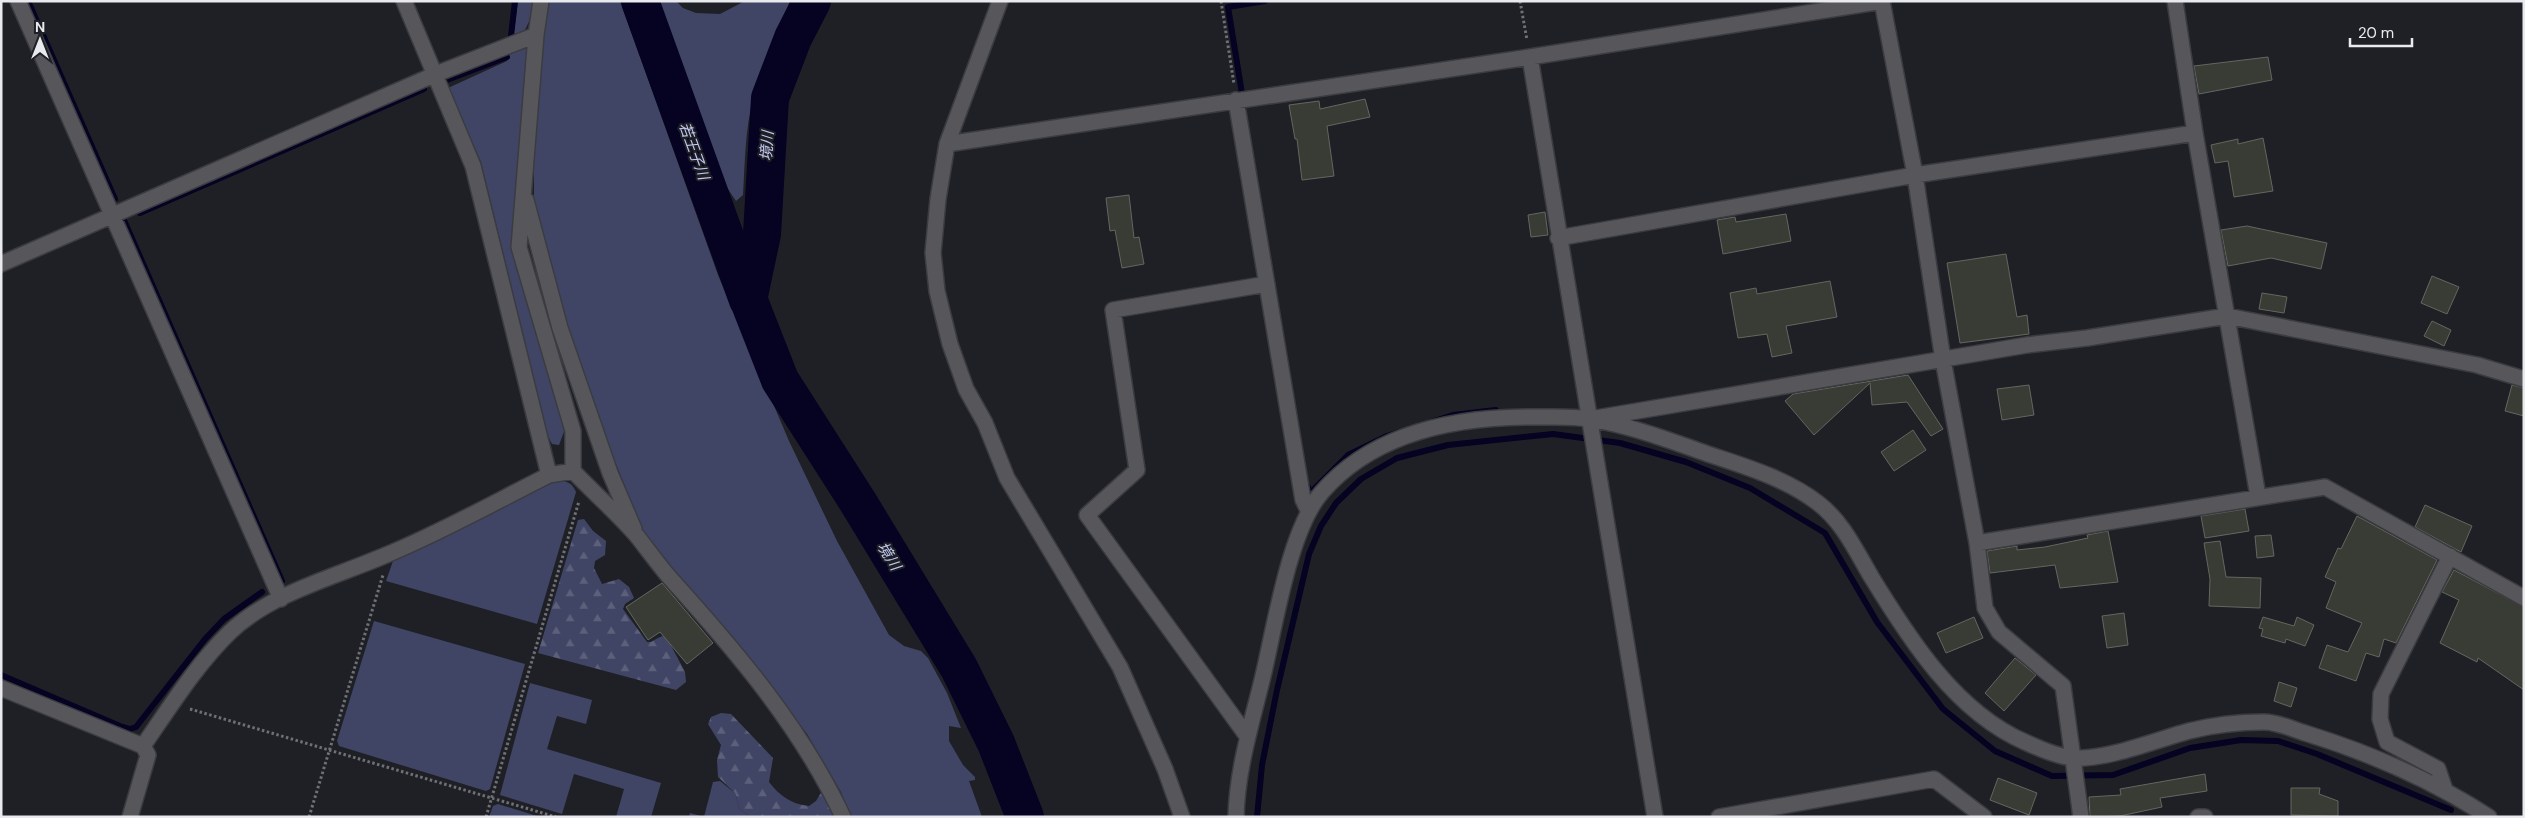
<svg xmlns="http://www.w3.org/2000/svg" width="2525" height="818" viewBox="0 0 2525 818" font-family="'DM Sans','Noto Sans JP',sans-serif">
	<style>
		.green { fill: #414565 }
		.forest { fill: url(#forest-firs) }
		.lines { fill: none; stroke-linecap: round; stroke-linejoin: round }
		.stream { stroke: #050222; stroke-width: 6 }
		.river { stroke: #050222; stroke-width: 38 }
		.building { fill: #393b35; stroke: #64665f }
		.minor-casing { stroke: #3b3c42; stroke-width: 18 }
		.path { stroke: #6f7075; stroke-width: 3; stroke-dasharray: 2.5 2.5; stroke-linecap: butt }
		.minor { stroke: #57575b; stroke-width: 15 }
		.labels { text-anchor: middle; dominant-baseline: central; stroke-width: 4; stroke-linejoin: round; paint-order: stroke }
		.water-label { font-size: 15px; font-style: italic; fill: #c3c9f3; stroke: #1f2026 }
	</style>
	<defs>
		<pattern id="forest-firs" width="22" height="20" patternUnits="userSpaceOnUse" patternTransform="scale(1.25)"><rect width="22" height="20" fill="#414565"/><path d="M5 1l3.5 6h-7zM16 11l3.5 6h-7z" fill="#5c607b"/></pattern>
	</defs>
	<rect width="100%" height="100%" fill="#1f2026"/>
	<path class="green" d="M518,1H534C531,15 528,35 513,39Z
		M546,1H620L718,275L789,441L837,541L889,635L904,646L921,651L928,658L947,693L961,728L949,726V741L963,765L975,777V780L969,781L982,817H850L841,792L807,734L768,683L645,537L605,436L572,344L534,202V122Z
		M659,1H676L683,8L696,13L720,14L745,1H790C776,33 762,65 753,99C745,130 745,163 743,195L736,201L726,186Z
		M525,47L530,49L521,129L511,243L565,429L559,445L552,444L548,436L481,162L448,88L507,61L509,54Z
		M558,480C567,482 572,482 576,492L537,624L386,581L393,561Z
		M374,621L525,664L490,789L486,791L339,746L337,741Z
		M530,683L592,700L586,724L557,716L547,749L661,783L651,817H616L624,789L574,774L562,814L500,795Z
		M720,781L735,793L740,810L752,817H689L690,813L704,817L713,782Z
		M498,804L540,817H489L493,806Z"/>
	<path class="forest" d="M584,519L593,531L606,541L605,555L595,561L594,568L602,584L619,579L629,587L634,598L625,604L623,609L647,642C654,643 658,635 666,636L685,672L686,682L676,690L538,653L578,520Z
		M721,713L731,714L773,758L769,782C780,796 791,804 809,806L816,801L822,791L839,817H752L740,810L735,793L718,777L717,760L721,745L708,724L711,717Z"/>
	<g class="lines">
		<path class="stream" d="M28,1L115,199
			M511,36L515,1
			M447,80L507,57
			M1243,100L1228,7L1265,1
			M140,213L424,89
			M123,218L282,581
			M1308,487L1309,494L1348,455L1387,436L1453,415L1496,410
			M1,675L120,726L130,729L136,727L205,639L224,619L262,592
			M1257,817L1262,765L1277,690L1309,554L1321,526L1336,503L1361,479L1397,458L1448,445L1553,434L1620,443L1686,462L1750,488L1825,533L1877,622L1943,709L1995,751L2052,776L2113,775L2190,748L2241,740L2278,741L2317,754L2451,810"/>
		<path class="river" d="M640,1L748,300
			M748,300L747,296L780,380L858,502L959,668L996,743L1025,817
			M748,300L762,234L770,98L793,38L812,1"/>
	</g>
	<path class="building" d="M2268,57L2272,80L2199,94L2194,66Z
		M1365,99L1370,117L1327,126L1334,176L1302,180L1297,139H1295L1289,105L1319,101L1320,109Z
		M2263,138L2273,191L2234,197L2228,161L2215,163L2211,145L2238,139V144Z
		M1129,195L1134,238L1139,237L1144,264L1122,268L1115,230L1110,231L1106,198Z
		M1545,212L1548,235L1531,237L1528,215Z
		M1786,214L1791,241L1723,254L1717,220L1735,217L1736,222Z
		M2247,226L2327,243L2321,269L2271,258L2228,266L2221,230Z
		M2006,254L2017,317L2027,315L2029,334L1960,343L1947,263Z
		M2432,276L2459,287L2447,314L2421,303Z
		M1830,281L1837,317L1786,326L1792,353L1772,357L1767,334L1738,338L1730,293L1756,288L1757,294Z
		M2262,293L2287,297L2284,313L2259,309Z
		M2432,321L2451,330L2444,346L2424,336Z
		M1908,375L1943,429L1931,436L1907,402L1872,405L1870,383L1814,435L1785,401L1793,394Z
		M2029,385L2034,415L2002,420L1997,389Z
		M2512,385L2524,388V416L2505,411Z
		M1913,430L1926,450L1894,471L1881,452Z
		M2425,505L2472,526L2461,552L2415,527Z
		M2245,509L2249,531L2205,538L2201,516Z
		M2357,516L2437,560L2396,643L2384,639L2379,657L2366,653L2356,681L2319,668L2327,645L2348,652L2362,623L2326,608L2336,582L2325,577L2338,548L2341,549Z
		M2108,531L2118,582L2060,588L2055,565L1990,573L1987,551L2017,546V550L2045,547L2088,538L2087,535Z
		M2271,535L2274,556L2257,558L2255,536Z
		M2220,541L2226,577L2261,578L2260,608L2209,606L2210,579L2204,543Z
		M2454,570L2524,607V690L2478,658L2477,662L2440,643L2459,600L2442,592Z
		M662,583L713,643L687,664L660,632L648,640L626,607Z
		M2124,613L2128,645L2107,648L2102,616Z
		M1974,617L1983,638L1946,653L1937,633Z
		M2263,617L2294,626L2297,617L2314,625L2305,646L2286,639L2285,643L2261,636L2263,629L2259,628Z
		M2015,658L2036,675L2004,711L1985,693Z
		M2279,682L2297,688L2291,707L2274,701Z
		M2205,774L2207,791L2160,798L2162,807L2120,816L2090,817L2089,797L2121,795L2120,789Z
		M1998,778L2037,793L2029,815L1990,800Z
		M2291,788H2320L2319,794L2338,801V816L2291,815Z"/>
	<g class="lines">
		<g class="minor-casing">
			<path id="minor" d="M18,1L281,599
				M404,1L473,166L549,475
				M1000,1L947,144L938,199L933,253L937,291L950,344L966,389L985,423L1007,478L1120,667L1165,769L1182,817
				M1882,1L1915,175L1943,360L1977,543L1985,608L1999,632L2063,686L2081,817
				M2175,1L2195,133L2258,496
				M536,35L519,247L573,431V471C594,493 617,513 637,536C648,550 658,564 670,578C736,651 801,727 843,817
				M1530,57L1655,817
				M1236,100L1303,500L1308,510
				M947,144L1530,57L1883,1
				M526,200L560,328L610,473L634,529
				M1558,238L1915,175L2195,133
				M1,264L436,74L536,35L541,1
				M1596,418L2027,345L2087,338L2227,316L2477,365L2524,379
				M1977,543L2325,487L2524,598
				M1,688L143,746L148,755L130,817
				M1247,736L1087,515L1137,470L1113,310L1267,284
				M143,746C170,707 196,665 230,632C271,593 335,577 386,555C442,532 495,502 549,475L573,471
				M2445,790L2438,769L2387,742L2380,719L2381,694L2450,556
				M1236,817C1237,769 1252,722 1263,676C1275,626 1289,530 1322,492C1375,431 1461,416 1538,417C1555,417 1572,416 1589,419C1630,425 1671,441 1711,455C1747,467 1787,479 1818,503C1843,522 1856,551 1872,578C1910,640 1956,712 2025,742C2040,749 2058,757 2074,758C2107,760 2156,740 2189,731C2213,725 2239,722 2264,722C2278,722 2292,729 2305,733C2370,753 2432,780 2489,817
				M1719,817L1934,779L1984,817
				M2198,817H2205"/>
		</g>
		<path class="path" d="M1221,1L1234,84
			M1520,1L1527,40
			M190,709L556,817
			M309,817L383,575
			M486,817L579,501"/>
		<use href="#minor" class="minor"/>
	</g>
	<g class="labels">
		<g class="water-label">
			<text transform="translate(767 146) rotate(-86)">境川</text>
			<text transform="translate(694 151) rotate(70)">若王子川</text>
			<text transform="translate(889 556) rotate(58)">境川</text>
		</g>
	</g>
	<rect width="2525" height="818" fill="none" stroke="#e9eaee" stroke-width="5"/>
	<g transform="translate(40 40)" stroke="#1f2026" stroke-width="4" paint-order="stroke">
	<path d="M0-4L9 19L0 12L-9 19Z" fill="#e9eaee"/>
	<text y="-8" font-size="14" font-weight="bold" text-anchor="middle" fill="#e9eaee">N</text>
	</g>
	<path d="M2350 38v8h62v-8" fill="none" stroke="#e9eaee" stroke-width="2.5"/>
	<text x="2358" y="38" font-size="15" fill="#e9eaee" stroke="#1f2026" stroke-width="4" paint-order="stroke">20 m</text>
</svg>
